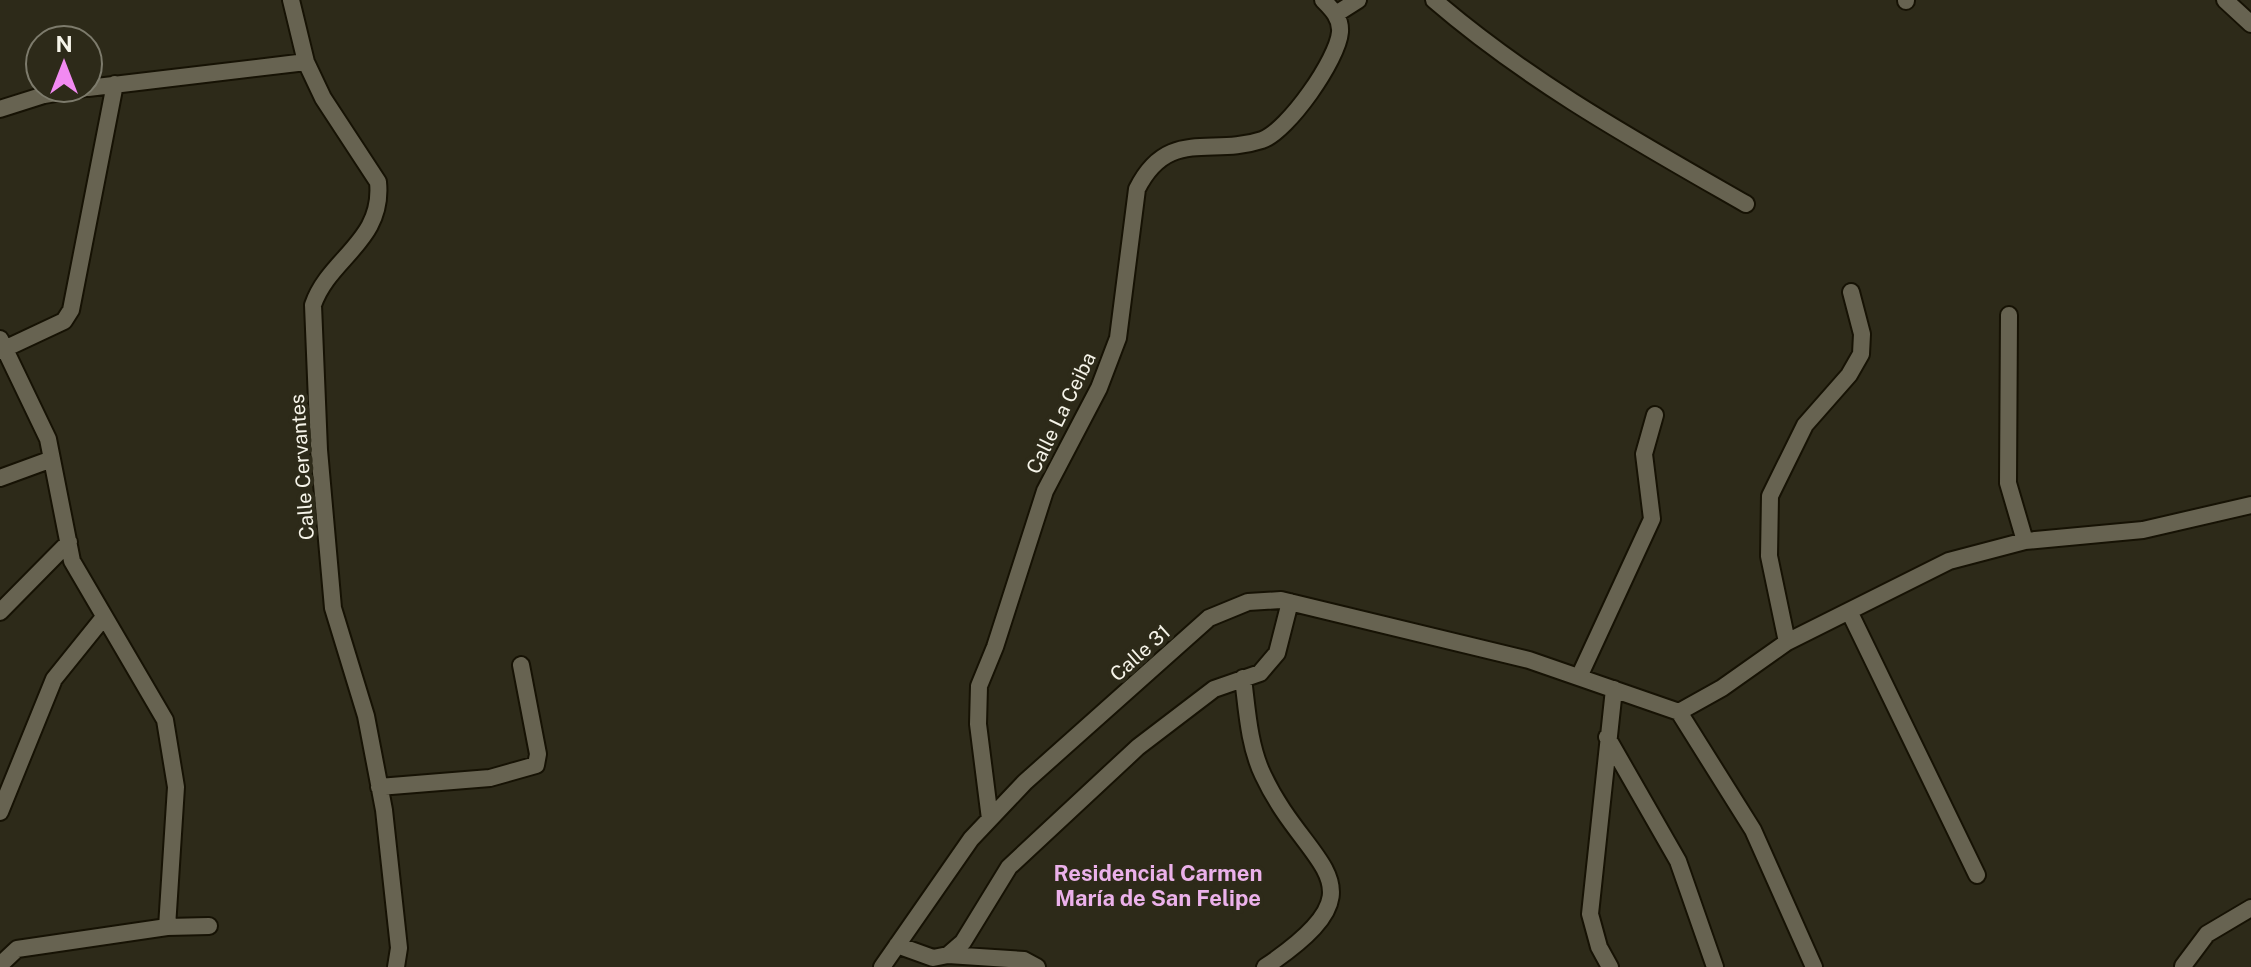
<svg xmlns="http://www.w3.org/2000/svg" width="2251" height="967" viewBox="0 0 2251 967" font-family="'Public Sans',sans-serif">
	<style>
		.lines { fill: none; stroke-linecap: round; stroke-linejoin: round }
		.street-casing { stroke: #161204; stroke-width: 20 }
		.street { stroke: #676351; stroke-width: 16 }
		.labels { text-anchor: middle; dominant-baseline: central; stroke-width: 8; stroke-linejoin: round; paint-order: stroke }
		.street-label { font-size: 20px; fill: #f6f4e9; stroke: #2d2a19 }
		.neighbourhood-label { font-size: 22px; font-weight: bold; fill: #ebb1ea; stroke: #2d2a19 }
	</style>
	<rect width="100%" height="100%" fill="#2d2a19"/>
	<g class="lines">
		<g class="street-casing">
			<path id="street" d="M291,0L306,62L323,98L378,182C384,241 329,258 313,305L319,450L333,608L366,716L384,810L399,948L396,967
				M1434,0C1529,82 1638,142 1746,204
				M1906,0V1
				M2225,0L2251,24
				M1336,14L1358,0
				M88,88L306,62
				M0,109L44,95L86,88
				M2009,315L2008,483L2025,541
				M0,339L48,439L72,561L165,720L176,787L167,927
				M0,351L64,321L71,310L115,84
				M0,478L52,459
				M1849,611L1977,875
				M0,612L69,542
				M1787,642L1769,556L1770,496L1805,425L1849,375L1861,354L1862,334L1851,292
				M1579,677L1652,519L1644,454L1655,415
				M1243,678C1247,710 1249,746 1263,775C1307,870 1390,883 1265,967
				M1679,712L1753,830L1814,967
				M1607,737L1678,861L1715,967
				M379,787L490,778L536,765L538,754L521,665
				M0,812L54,679L104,617
				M990,819L978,724L979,686L995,647L1045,491L1099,388L1118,338L1137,189C1168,127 1211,157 1262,140C1288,131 1338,59 1340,32C1341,18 1332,9 1323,0
				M897,945L933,958L948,955L963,942L1009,867L1138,747L1214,689L1260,673L1277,653L1290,602
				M948,955L1024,960L1037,967
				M0,965L17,949L167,927L209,926
				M2183,966L2207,934L2251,908
				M882,967L971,839L1025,782L1209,618L1248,602L1281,600L1529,660L1679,712L1722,688L1787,642L1949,561L2025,541L2143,530L2251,505
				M1610,967L1599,947L1590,914L1614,689"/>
		</g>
		<use href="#street" class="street"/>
	</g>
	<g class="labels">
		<g class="street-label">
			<text transform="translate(1061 413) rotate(-64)">Calle La Ceiba</text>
			<text transform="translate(302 467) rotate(-94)">Calle Cervantes</text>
			<text transform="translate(1140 653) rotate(-42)">Calle 31</text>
		</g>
		<g class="neighbourhood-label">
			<text x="1158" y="873">Residencial Carmen<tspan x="1158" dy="25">María de San Felipe</tspan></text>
		</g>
	</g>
	<g transform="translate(64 64)"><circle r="38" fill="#2d2a19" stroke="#7d7b6c" stroke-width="2"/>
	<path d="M0-6L14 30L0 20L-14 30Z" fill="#f28af2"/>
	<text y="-12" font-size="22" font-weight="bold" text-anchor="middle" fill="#f6f4e9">N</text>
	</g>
</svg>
